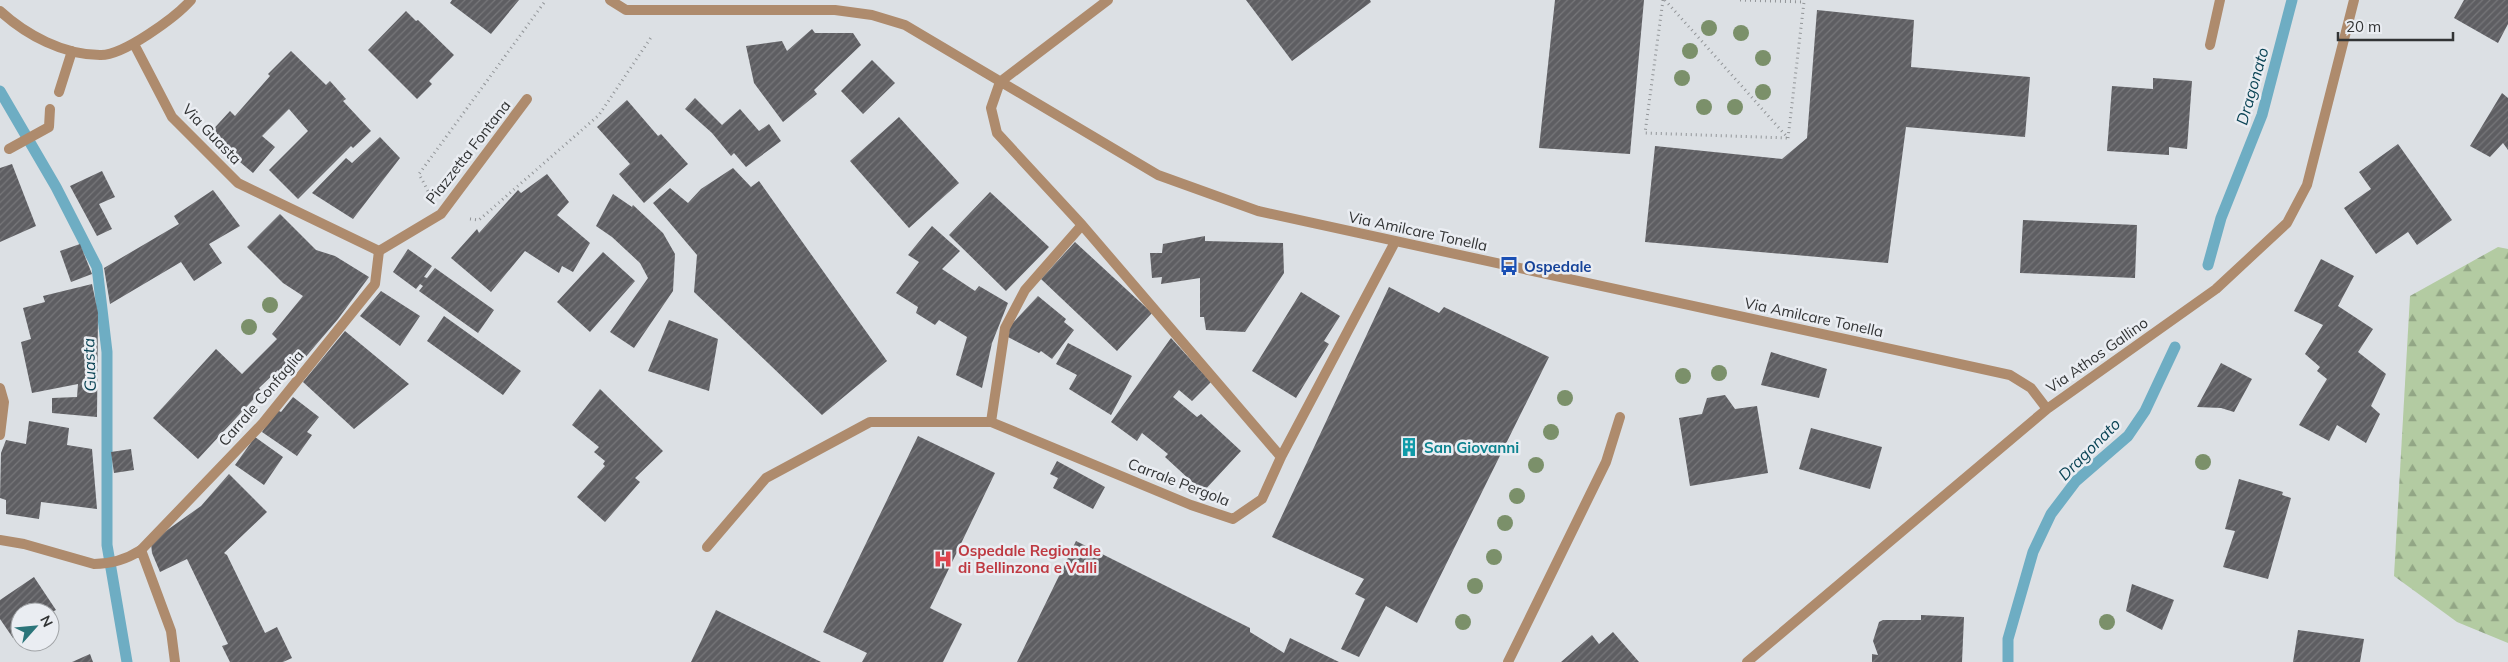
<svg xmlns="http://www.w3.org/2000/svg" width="2508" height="662" viewBox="0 0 2508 662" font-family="Mulish,sans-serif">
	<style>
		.forest { fill: url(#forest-firs) }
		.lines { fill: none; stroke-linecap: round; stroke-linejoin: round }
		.stream { stroke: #6eadc3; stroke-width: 11 }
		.building { fill: url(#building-hatch) }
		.path { stroke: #929598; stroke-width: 3; stroke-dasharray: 1 4; stroke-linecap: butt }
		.lane { stroke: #ae8b6d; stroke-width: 10 }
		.street { stroke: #ae8b6d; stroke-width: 10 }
		.tree { fill: #7b906a }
		.labels { text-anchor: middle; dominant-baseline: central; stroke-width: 5; stroke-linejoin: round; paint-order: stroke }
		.street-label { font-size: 15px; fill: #323435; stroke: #eaedf2 }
		.transit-label { font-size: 15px; font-weight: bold; fill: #164399; stroke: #eaedf2; text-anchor: start }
		.culture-label { font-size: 15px; font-weight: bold; fill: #0d838f; stroke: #eaedf2; text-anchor: start }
		.health-label { font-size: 15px; font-weight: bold; fill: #be3a42; stroke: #eaedf2; text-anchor: start }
		.water-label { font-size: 16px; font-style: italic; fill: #0b4455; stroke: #eaedf2 }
	</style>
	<defs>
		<pattern id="forest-firs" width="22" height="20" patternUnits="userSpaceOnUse" patternTransform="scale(1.25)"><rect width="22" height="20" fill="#b3cba2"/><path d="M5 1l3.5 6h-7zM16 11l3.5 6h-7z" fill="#92a685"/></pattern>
		<pattern id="building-hatch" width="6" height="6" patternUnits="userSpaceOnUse" patternTransform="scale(1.25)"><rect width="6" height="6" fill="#5e5e62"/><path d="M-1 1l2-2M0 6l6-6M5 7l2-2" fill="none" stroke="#77777a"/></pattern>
	</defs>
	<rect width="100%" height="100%" fill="#dce0e4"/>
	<path class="forest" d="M2498,247L2508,249V643L2457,622L2394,576L2410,296Z"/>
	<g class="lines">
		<path class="stream" d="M0,91L56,187L97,267L107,352V545L127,662
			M2208,265L2221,218L2262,115L2292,0
			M2008,662V639L2033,552L2051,514L2076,481L2128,436L2145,411L2175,347"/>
	</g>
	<path class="building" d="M452,0H519L491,34L450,3Z
		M1246,0H1370L1371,2L1292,61Z
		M1555,0H1644L1630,154L1539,148Z
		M2464,0H2508V24L2498,43L2454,18Z
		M1817,10L1914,20L1911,67L2030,77L2025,137L1906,127L1888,263L1645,242L1655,146L1782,159L1807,138Z
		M406,11L416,21L418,20L454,55L429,81L432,84L417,99L368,50Z
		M812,29L815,33H853L861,45L814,90L817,94L783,122L754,83L746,46L782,41L787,51Z
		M291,51L326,85L330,81L346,99L343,101L371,131L353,148L351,146L298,199L269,170L308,131L289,109L262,136L275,147L253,173L208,135L230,111L235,116L270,76L268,74Z
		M872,60L895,83L863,114L841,91Z
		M2153,78L2192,81L2187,149L2169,147V155L2107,151L2112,86L2153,89Z
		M2502,93L2508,98V150L2503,143L2490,157L2470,146Z
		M695,98L722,125L740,109L759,131L769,124L781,141L746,167L734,153L731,156L712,133L685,109Z
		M627,100L658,136L661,134L688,164L644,203L619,174L630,164L597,127Z
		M899,117L959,183L909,228L850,161Z
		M380,137L400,158L353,219L312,193L346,158L352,163Z
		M2398,144L2452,220L2417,245L2408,232L2376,254L2344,208L2371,189L2359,172Z
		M12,164L36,226L0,242V168Z
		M733,168L751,187L759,181L887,361L822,415L694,292L697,255L653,203L670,188L688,203L701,189Z
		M102,171L115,197L99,204L112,229L97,236L70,186Z
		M547,174L569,202L557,215L590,243L573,272L562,266L559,273L525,251L491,292L451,258L477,229L479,233L518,190L521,193Z
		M213,190L240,226L209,244L222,263L194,281L181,262L110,304L104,268L179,224L174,216Z
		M990,192L1049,247L1006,291L949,235Z
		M613,194L632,207L633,205L663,233L675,254L673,291L634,348L610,332L648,278L640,263L612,237L596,226Z
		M280,214L316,250L335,256L369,277L338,319L286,380L278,370L259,388L261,391L198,459L153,418L216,349L242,374L277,339L272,334L303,296L283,283L247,247Z
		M2023,220L2137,225L2135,278L2020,273Z
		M932,226L960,251L942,269L975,291L979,286L1008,303L992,343L982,388L956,375L967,337L939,320L935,325L916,313L918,307L896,293L919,262L908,255Z
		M1205,236V241L1283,243L1284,273L1245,332L1206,330L1204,317H1200V278L1161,284L1162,277L1152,278L1150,253H1162L1163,244Z
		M1075,242L1152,313L1117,351L1041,279Z
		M80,244L92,274L71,282L60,251Z
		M408,249L432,266L424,277L427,278L435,268L494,310L478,333L419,291L423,286L420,284L416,289L393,272Z
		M603,252L635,281L590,332L557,302Z
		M2321,259L2354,276L2338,306L2373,329L2358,352L2386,374L2371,406L2380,414L2366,443L2337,425L2329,441L2299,425L2327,379L2317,371L2320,367L2305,354L2323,325L2294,311Z
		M92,284L98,313L97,417L52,413V398L77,397L78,384L32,393L21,342L31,339L23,308L45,302L43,296Z
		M1389,287L1439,313L1444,307L1549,357L1417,623L1386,606L1359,657L1341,649L1365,599L1355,594L1364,579L1272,537Z
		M381,291L420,316L400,346L360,316Z
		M1301,292L1340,316L1324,341L1329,344L1296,398L1252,371Z
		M1038,296L1066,319L1064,322L1074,330L1052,359L1041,351L1039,353L1006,336L1009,327Z
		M444,316L521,371L503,395L427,341Z
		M669,320L718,339L709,391L648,371Z
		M345,331L409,384L354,429L303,382Z
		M1171,338L1211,382L1192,401L1179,390L1173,397L1197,417L1201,414L1241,451L1203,492L1165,457L1168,454L1142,433L1137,441L1111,422Z
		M1068,343L1132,376L1111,415L1069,389L1077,375L1056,364Z
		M1771,352L1827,369L1819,398L1761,385Z
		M2221,363L2252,379L2234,412L2221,408L2197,407Z
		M600,389L663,451L635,478L640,482L605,522L577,497L605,466L603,464L605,461L594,452L599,447L572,425Z
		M1725,395L1735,409L1757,406L1768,473L1690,486L1679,418L1702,414L1707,398Z
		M293,397L319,417L307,432L312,435L297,456L262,432L277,410L281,412Z
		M29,421L69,428L67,445L92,449L97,509L41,502L39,519L6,514V500L0,498L1,453L6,440L26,444Z
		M1811,428L1882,447L1870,489L1799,469Z
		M918,436L995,473L930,608L962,624L943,662H862L867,653L823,632Z
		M255,437L283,457L264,485L235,465Z
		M131,449L134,470L114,473L111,452Z
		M1057,461L1105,487L1093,509L1053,488L1058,478L1050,474Z
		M229,474L267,512L224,553L227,555L265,633L277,627L292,658L283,662H230L222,646L228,644L187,559L160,572L152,553L151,543L156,538L201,506Z
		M2239,479L2283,492L2282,495L2291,498L2268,579L2223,567L2235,531L2225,529Z
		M1076,541L1250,628V632L1284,653L1290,638L1339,662H1017Z
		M34,577L56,610L50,613L20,612V634L13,638L0,619V600Z
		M2132,584L2174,600L2162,630L2126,611Z
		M716,610L821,662H691Z
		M1921,615L1964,617L1962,662H1872V654L1878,655L1873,641L1879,622L1883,620H1921Z
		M2298,630L2364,639L2360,662H2293Z
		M1613,632L1639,662H1561L1592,635L1599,644Z
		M90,654L93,662H72Z"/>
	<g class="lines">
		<path class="path" d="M1663,0L1645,133L1788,138
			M1665,0L1788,138
			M1740,0L1804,2L1788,138
			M428,191L419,174L546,0
			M470,219L479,220L599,115L652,36"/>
		<path class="lane" d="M2210,45L2220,0
			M707,547L766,478L870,422H991
			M141,550L263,423L375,284L379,251"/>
		<path class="street" d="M610,0L626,10H835L872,15L905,25L1158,175L1258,211L2010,375L2031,388L2047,409
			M0,11C26,35 64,55 100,55C123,56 176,17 191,0
			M134,44L172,117L238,183L379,251L441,214L527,99
			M1000,82L991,108L997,133L1082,225L1281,457
			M1000,82L1108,0
			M59,92L72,51
			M9,149L49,127L50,109
			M1082,225L1025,290L1005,328L991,422L1191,505L1233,519L1262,499L1281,457L1395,242
			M0,388L4,402L0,435
			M0,540L24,544L94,564C110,564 127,559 141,550L171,631L175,662
			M1508,662L1606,462L1620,417
			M1747,662L2047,409L2216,289L2287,223L2307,185L2354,0"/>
	</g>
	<g class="tree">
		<circle cx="1709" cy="28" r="8"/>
		<circle cx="1741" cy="33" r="8"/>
		<circle cx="1690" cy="51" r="8"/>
		<circle cx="1763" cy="58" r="8"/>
		<circle cx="1682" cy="78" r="8"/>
		<circle cx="1763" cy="92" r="8"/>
		<circle cx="1704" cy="107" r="8"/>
		<circle cx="1735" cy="107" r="8"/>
		<circle cx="270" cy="305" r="8"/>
		<circle cx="249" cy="327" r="8"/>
		<circle cx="1719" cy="373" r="8"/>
		<circle cx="1683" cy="376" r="8"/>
		<circle cx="1565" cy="398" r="8"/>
		<circle cx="1551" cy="432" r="8"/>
		<circle cx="2203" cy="462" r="8"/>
		<circle cx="1536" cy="465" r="8"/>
		<circle cx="1517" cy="496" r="8"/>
		<circle cx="1505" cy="523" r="8"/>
		<circle cx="1494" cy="557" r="8"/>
		<circle cx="1475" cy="586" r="8"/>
		<circle cx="1463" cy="622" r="8"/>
		<circle cx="2107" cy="622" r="8"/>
	</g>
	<defs>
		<g id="bus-bare" transform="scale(1.5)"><path d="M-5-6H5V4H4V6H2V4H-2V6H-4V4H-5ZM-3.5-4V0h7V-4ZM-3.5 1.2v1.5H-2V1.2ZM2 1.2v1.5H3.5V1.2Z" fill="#1a4fb4" stroke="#eaedf2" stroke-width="2.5" paint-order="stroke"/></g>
		<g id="building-bare" transform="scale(1.5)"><path d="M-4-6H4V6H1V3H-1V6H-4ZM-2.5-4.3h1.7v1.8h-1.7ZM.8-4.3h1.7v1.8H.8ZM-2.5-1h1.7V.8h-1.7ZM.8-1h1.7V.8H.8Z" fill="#0f9aa8" stroke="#eaedf2" stroke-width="2.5" paint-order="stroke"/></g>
		<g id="hospital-bare" transform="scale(1.5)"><path d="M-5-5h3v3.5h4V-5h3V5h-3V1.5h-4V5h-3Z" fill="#e0444e" stroke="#eaedf2" stroke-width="2.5" paint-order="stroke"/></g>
	</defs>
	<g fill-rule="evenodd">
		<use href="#bus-bare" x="1509" y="266"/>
		<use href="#building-bare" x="1409" y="447"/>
		<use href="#hospital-bare" x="943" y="559"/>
	</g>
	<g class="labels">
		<g class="street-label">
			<text transform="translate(212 134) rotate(46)">Via Guasta</text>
			<text transform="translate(468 152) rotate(-52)">Piazzetta Fontana</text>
			<text transform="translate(1418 231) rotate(12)">Via Amilcare Tonella</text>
			<text transform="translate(1814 317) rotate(12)">Via Amilcare Tonella</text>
			<text transform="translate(2097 355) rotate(-35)">Via Athos Gallino</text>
			<text transform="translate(261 398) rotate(-49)">Carrale Confaglia</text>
			<text transform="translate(1179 482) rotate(21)">Carrale Pergola</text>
		</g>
		<g class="transit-label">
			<text x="1524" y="266">Ospedale</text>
		</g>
		<g class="culture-label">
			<text x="1424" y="447">San Giovanni</text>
		</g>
		<g class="health-label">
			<text x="958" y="550">Ospedale Regionale<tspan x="958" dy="17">di Bellinzona e Valli</tspan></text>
		</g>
		<g class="water-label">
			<text transform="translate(2252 86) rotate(-74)">Dragonato</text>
			<text transform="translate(89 365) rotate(-92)">Guasta</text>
			<text transform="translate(2089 449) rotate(-45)">Dragonato</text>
		</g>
	</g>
	<g transform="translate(35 627) rotate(63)"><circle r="24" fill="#eaedf2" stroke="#a0a3a6"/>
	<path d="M0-4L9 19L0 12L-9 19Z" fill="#2b757a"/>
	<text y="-8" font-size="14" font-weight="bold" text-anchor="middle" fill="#323435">N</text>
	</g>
	<path d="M2338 32v8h115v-8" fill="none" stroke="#323435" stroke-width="2.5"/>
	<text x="2346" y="32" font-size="15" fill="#323435" stroke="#eaedf2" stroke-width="4" paint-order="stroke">20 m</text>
</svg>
